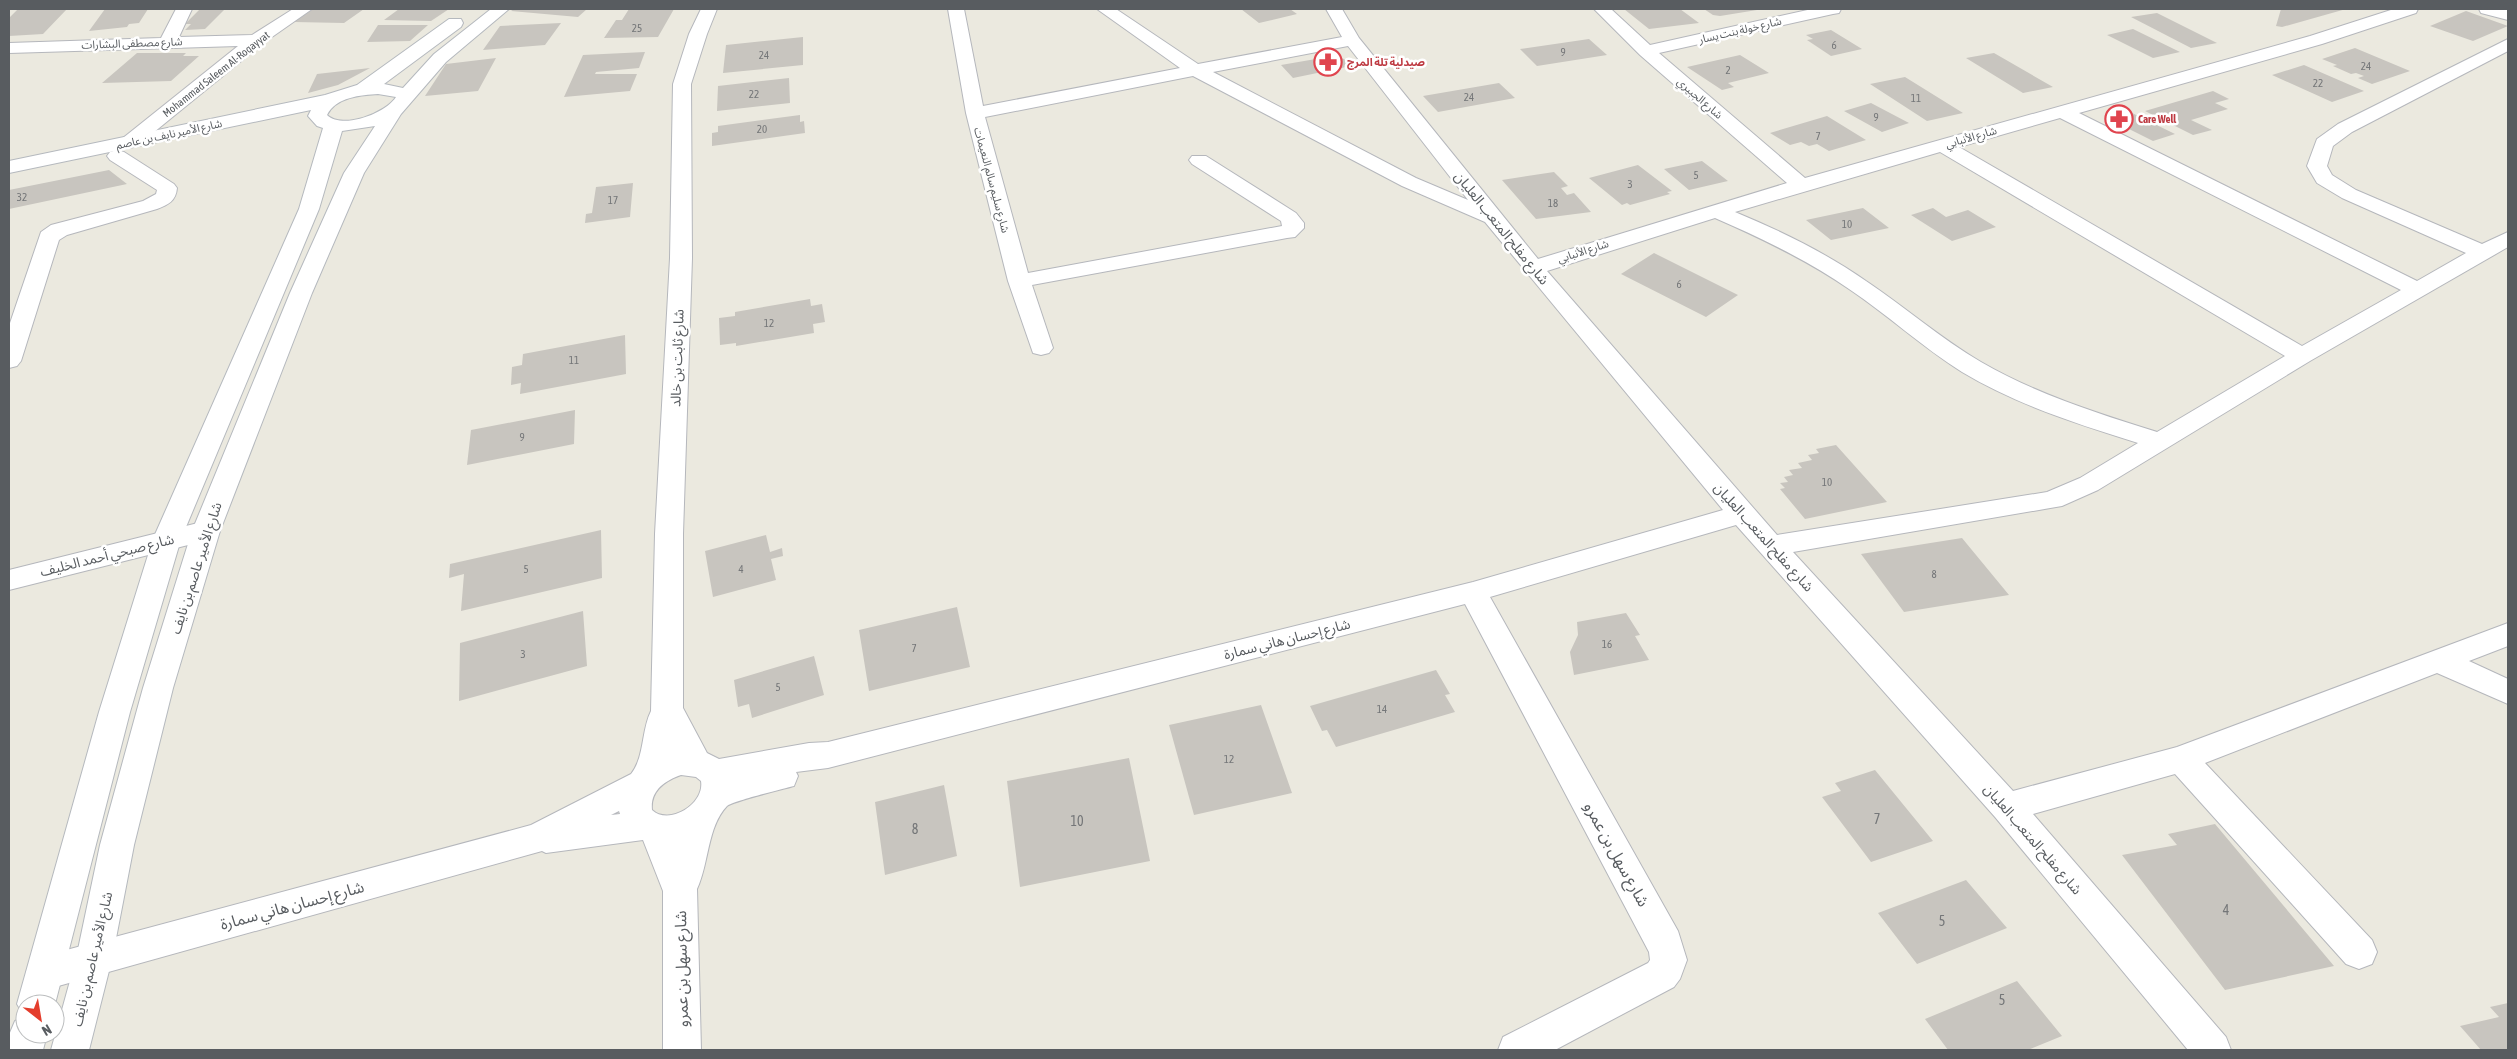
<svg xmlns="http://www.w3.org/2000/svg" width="2517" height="1059" viewBox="0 0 2517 1059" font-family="'Asap Condensed','Noto Sans Arabic',sans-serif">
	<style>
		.building { fill: #c8c5bf }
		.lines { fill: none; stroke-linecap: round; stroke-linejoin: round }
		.minor-casing { stroke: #b5b7bc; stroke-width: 2 }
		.secondary-casing { stroke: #b5b9be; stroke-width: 2 }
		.minor { fill: #fff; fill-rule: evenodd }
		.secondary { fill: #fff; fill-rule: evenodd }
		.labels { text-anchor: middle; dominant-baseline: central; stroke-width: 5; stroke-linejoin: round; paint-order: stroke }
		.number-label { font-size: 11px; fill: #747678 }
		.far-street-label { font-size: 11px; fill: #585c60; stroke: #fff }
		.far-health-label { font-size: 11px; font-weight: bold; fill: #be3a42; stroke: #fff; text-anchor: start }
		.street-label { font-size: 14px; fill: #585c60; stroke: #fff }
		.near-number-label { font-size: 14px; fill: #747678 }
		.near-street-label { font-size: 16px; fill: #585c60; stroke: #fff }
	</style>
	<rect width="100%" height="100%" fill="#ebe9df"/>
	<path class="building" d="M18,9H67L43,34L9,36V18Z
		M105,9H148L139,23L129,24L127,27L89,31Z
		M200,9H225L205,29L185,30L191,24H185Z
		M313,9H364L344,23L294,22Z
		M399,9H449L431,21L384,20Z
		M514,9H587L578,17L511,11Z
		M629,9H674L658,37L604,38L616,20H622Z
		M1241,9H1290L1297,14L1259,23Z
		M1624,9H1680L1699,23L1649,29Z
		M1704,9H1755L1757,10L1720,16L1713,15Z
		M2281,9H2346L2282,27L2276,26Z
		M2466,11L2508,26L2473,41L2430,26Z
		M2157,13L2217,43L2191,48L2131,17Z
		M561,23L545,45L483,50L500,26Z
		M378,25H428L410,41L367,42Z
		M2133,29L2180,52L2153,58L2107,35Z
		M1831,30L1862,49L1831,56L1807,40L1813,39L1806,35Z
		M803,37V65L723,73L726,45Z
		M1589,39L1607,55L1537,66L1520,49Z
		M2355,48L2410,71L2372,84L2358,78L2364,76L2356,73L2351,74L2333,66L2337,65L2322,59Z
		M645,52L639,68L596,72L595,74H637L630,91L564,97L583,55Z
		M137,53H186L183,56H199L171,81L102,83Z
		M1994,53L2053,87L2023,93L1966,58Z
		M1740,55L1769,73L1728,83L1734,87L1722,90L1687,67Z
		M1333,56L1344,59L1351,66L1293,78L1281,65Z
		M496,58L478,91L425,96L446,64Z
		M2304,65L2364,91L2332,102L2272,75Z
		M370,68L338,85L308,93L317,74Z
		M1905,77L1963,113L1927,121L1870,84Z
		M789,78L790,103L717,111L718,86Z
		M1499,83L1515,98L1438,112L1423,96Z
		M2213,91L2229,99L2215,103L2228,109L2191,120L2212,130L2193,135L2145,111Z
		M1871,103L1909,123L1882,132L1844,111Z
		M2128,111L2175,134L2153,141L2115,122L2112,117Z
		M800,115V122L804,121L805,133L712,146V133L718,132V126Z
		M1827,116L1866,140L1829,151L1817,144L1809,146L1801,142L1790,145L1770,133Z
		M1702,161L1728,181L1689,190L1664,169Z
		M1638,165L1672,191L1667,192L1670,194L1630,205L1627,203L1622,205L1589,178Z
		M109,170L127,184L9,209V190Z
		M1554,172L1568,186L1561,188L1567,195L1574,193L1591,212L1536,219L1502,180Z
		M633,183L630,217L585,223L586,214L592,213L596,187Z
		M1863,208L1889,228L1831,240L1806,220Z
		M1933,208L1946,217L1968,210L1996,227L1952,241L1911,215Z
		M1654,253L1738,295L1706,317L1621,274Z
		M810,299L811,306L822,304L825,322L813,324L814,333L736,346V343L720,345L719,318L735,316V312Z
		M625,335L626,374L520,394L521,383L511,385L512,367L522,365L523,354Z
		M575,410L574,444L467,465L471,430Z
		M1836,445L1887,502L1805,519L1780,489L1785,488L1780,483L1788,482L1784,477L1793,475L1789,470L1802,468L1798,463L1812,460L1808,455L1819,453L1816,449Z
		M601,530L602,578L461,611L464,574L449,578L450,564Z
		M766,535L770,552L782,548L783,556L771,559L776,580L713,597L705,551Z
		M1962,538L2009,595L1904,612L1861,554Z
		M957,607L970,667L869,691L859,630Z
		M583,611L587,666L459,701L460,643Z
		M1626,613L1640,635L1635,636L1649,660L1574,675L1570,652L1578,635L1577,622Z
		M814,656L824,695L752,718L749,704L738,707L734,680Z
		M1436,670L1450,694L1445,695L1455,712L1336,747L1327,730L1322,731L1310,706Z
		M1261,705L1292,793L1194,815L1169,725Z
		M1129,758L1150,861L1020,887L1007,781Z
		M1875,770L1933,841L1871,862L1822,797L1841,791L1835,783Z
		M944,785L957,856L885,875L875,802Z
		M2215,824L2334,966L2225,990L2122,855L2177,845L2168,834Z
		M1966,880L2007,928L1917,964L1878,913Z
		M2017,981L2062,1036L2028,1050H1948L1925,1019Z
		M2508,1003V1050H2481L2460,1026L2499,1017L2490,1007Z"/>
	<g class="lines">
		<g class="minor-casing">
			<path id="minor" d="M176,9H192L179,37L252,35L293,9H312L262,44L137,146H123L120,142L123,138L238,46L9,53V43L161,38Z
				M701,9H717L707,34L691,84L692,258L683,534V708L707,753L719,759L809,743L828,742L1473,582L1723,510L1485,222L1402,186L1193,76L985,117L1028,273L1282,226L1281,221L1192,164L1189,160L1192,156H1206L1296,213L1304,223V228L1295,237L1287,238L1032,285L1053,348L1049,353L1041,355L1033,353L1008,281L966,113L948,9H964L983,106L1180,68L1097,9H1116L1198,64L1342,37L1326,9H1342L1359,38L1538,259L1787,183L1640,55L1594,9H1611L1650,45L1812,9H1841L1839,13L1833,14L1659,53L1805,178L2310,36L2394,9H2418L2416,13L2322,44L2079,113L2417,281L2466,253L2342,198L2317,183L2307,166L2317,139L2338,124L2508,39V51L2352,132L2333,146L2327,166L2332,175L2356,190L2482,244L2508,232V247L2310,361L2098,490L2062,506L1793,552L2013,791L2177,747L2508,623V646L2469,661L2508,679V704L2437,673L2205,763L2372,940L2377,952L2372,964L2359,969L2346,964L2175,774L2033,814L2226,1037L2231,1050H2188L1995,817L1736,525L1490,597L1678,931L1687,960L1680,979L1674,987L1555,1050H1498L1503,1037L1648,963L1650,960L1649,952L1465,604L828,768L796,772L798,776L794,786C783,789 733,801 727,806C707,827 709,864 697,889L701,1050H663V891L643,840L546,853L542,851L44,990L31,985L26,973L31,961L44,956L531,825L631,774C645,756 641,731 651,711L655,534L670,258L673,84L689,34ZM1348,46L1468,200L1416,178L1213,72ZM2060,118L2401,290L2302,346L1959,147ZM1940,152L2285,356L2157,432C2097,413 2036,394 1981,362C1940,338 1905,307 1866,281C1826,253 1781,231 1735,212ZM1715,218C1761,238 1807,260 1849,289C1888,315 1922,347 1962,372C2017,405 2078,424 2138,443L2080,478L2047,492L1777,535L1547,271ZM681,775L696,777L701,781C705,804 669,826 652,810C650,791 664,781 681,775ZM619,811L620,814L611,815Z
				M2479,9L2508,10V20L2481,13Z
				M117,150L124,152L174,184L177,188C176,201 168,205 157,209L67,235L59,240L21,361L17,366L9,368V326L41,232L51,225L143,201L156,194L157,190L110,160L107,156L110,152Z
				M206,521L216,524L220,531L216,538L9,590V570Z"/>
		</g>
		<g class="secondary-casing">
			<path id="secondary" d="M491,9H509L446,62L401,114L364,173L312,293L220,531L173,688L134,845L112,959L89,1050H51L76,959L100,845L143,688L192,531L290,293L344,173L375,126L342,131L319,209L181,539L130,712L55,1004H25V1034H47L43,1050H9V1035L15,1021L25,1017L17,1004L99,712L153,539L299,209L323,128L317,126L308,116L311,110L9,173V161L325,95L357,85L449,19H461L463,23L461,27L384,84L403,88L434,54ZM378,94L396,97C386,113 343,130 327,115C336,97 361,95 378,94Z"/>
		</g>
		<use href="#minor" class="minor"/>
		<use href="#secondary" class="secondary"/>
	</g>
	<defs>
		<g id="pharmacy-ring" transform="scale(1.4375)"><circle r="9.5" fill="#fff" stroke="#e0444e" stroke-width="1.5"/><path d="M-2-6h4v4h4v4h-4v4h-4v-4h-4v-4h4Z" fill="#e0444e"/></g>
	</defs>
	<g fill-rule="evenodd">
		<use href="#pharmacy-ring" x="1328" y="62"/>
		<use href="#pharmacy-ring" x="2119" y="119"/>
	</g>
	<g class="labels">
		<g class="number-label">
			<text x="637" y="28">25</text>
			<text x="1834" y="45">6</text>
			<text x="1563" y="52">9</text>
			<text x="764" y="55">24</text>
			<text x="2366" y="66">24</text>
			<text x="1728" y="70">2</text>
			<text x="2318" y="83">22</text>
			<text x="754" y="94">22</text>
			<text x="1469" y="97">24</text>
			<text x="1916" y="98">11</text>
			<text x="1876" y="117">9</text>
			<text x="762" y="129">20</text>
			<text x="1818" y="136">7</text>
			<text x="1696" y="175">5</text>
			<text x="1630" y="184">3</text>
			<text x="22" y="197">32</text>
			<text x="613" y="200">17</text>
			<text x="1553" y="203">18</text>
			<text x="1847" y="224">10</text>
			<text x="1679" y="284">6</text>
			<text x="769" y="323">12</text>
			<text x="574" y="360">11</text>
			<text x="522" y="437">9</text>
			<text x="1827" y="482">10</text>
			<text x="526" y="569">5</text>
			<text x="741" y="569">4</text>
			<text x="1934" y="574">8</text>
			<text x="1607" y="644">16</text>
			<text x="914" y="648">7</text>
			<text x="523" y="654">3</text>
			<text x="778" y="687">5</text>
			<text x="1382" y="709">14</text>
			<text x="1229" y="759">12</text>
		</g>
		<g class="far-street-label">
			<text transform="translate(1740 30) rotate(-13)">شارع خولة بنت يسار</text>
			<text transform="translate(132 43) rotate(-2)">شارع مصطفى البشارات</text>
			<text transform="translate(216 74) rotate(-38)">Mohammad Saleem Al-Roqayyat</text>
			<text transform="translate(1700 98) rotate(41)">شارع الجبيري</text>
			<text transform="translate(169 134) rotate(-12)">شارع الأمير نايف بن عاصم</text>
			<text transform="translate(1971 137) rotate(-16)">شارع الأنبابي</text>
			<text transform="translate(992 180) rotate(75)">شارع سليم سالم النعيمات</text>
			<text transform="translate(1583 251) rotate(-18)">شارع الأنبابي</text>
		</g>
		<g class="far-health-label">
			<text x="1347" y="62">صيدلية تلة المرج</text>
			<text x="2138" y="119">Care Well</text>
		</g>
		<g class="street-label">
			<text transform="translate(1502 228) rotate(51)">شارع مفلح المتعب العليان</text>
			<text transform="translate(677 358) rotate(-88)">شارع ثابت بن خالد</text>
			<text transform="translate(1764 537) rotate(48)">شارع مفلح المتعب العليان</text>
			<text transform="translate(107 555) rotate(-14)">شارع صبحي أحمد الخليف</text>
			<text transform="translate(196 568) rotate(-72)">شارع الأمير عاصم بن نايف</text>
			<text transform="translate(1287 639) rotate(-14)">شارع إحسان هاني سمارة</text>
			<text transform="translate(2033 839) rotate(49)">شارع مفلح المتعب العليان</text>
			<text transform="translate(92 959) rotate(-77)">شارع الأمير عاصم بن نايف</text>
		</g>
		<g class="near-number-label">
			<text x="1877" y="819">7</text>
			<text x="1077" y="821">10</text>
			<text x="915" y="829">8</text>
			<text x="2226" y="910">4</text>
			<text x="1942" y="921">5</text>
			<text x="2002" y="1000">5</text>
		</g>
		<g class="near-street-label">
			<text transform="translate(1617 854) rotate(61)">شارع سهل بن عمرو</text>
			<text transform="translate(292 905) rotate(-15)">شارع إحسان هاني سمارة</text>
			<text transform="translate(681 969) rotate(-91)">شارع سهل بن عمرو</text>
		</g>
	</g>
	<rect width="2517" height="1059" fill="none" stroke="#585c60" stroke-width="20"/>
	<g transform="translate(40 1019) rotate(149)"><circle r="24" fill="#ffffff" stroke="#bcbebf"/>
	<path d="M0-4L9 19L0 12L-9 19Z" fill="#e43d2c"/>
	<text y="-8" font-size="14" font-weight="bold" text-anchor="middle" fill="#585c60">N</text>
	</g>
</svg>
